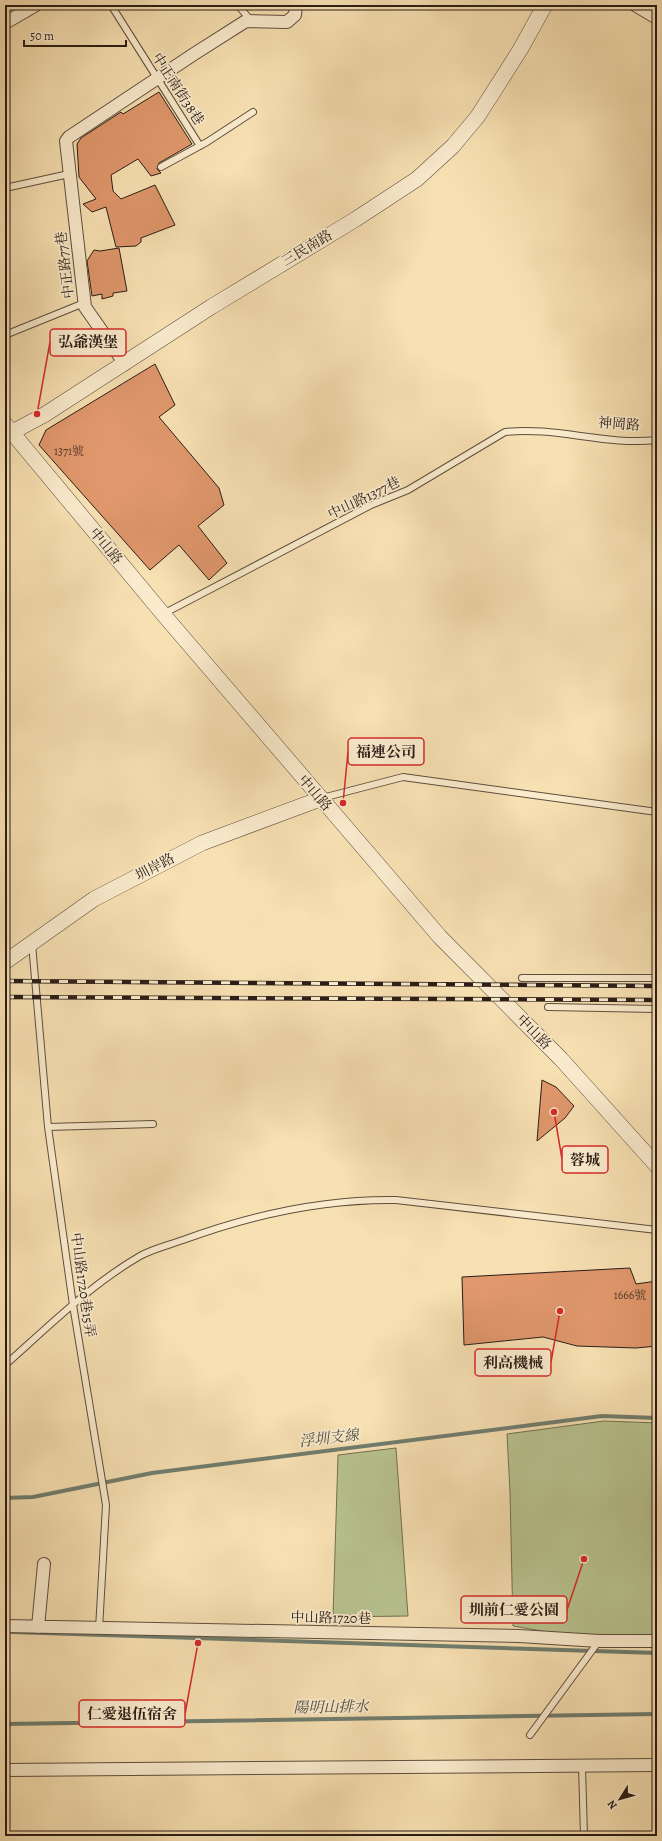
<svg xmlns="http://www.w3.org/2000/svg" width="662" height="1841" viewBox="0 0 662 1841" font-family="Alegreya,'Noto Serif TC',serif">
	<style>
		.green { fill: #b8c38f; stroke: #717053 }
		.lines { fill: none; stroke-linecap: round; stroke-linejoin: round }
		.stream { stroke: #707d6f; stroke-width: 4 }
		.building { fill: #e0976c; stroke: #2a1d17 }
		.service-casing { stroke: #5d4e3e; stroke-width: 8 }
		.minor-casing { stroke: #5d4e3e; stroke-width: 14 }
		.tertiary-casing { stroke: #5d4e3e; stroke-width: 16 }
		.service { stroke: #faebcd; stroke-width: 6 }
		.minor { stroke: #faebcd; stroke-width: 12 }
		.tertiary { stroke: #faebcd; stroke-width: 15 }
		.rail-casing { stroke: #2a1d17; stroke-width: 4.5 }
		.rail { stroke: #faebcd; stroke-width: 3; stroke-dasharray: 9; stroke-linecap: butt }
		.labels { text-anchor: middle; dominant-baseline: central; stroke-width: 3.5; stroke-linejoin: round; paint-order: stroke }
		.number-label { font-size: 12px; fill: #583c2c }
		.street-label { font-size: 14px; fill: #2a1d17; stroke: #faebcd }
		.water-label { font-size: 15px; font-style: italic; fill: #4d4d43; stroke: #faebcd }
		.leader { fill: none; stroke: #d62828; stroke-width: 1.5 }
		.callout-dot { fill: #d62828; stroke: #faebcd; stroke-width: 1.5 }
		.callout { fill: #faebcd; stroke: #d62828; stroke-width: 1.5 }
		.callout-label { font-size: 15px; text-anchor: middle; font-weight: bold; fill: #2a1d17 }
	</style>
	<rect width="100%" height="100%" fill="#f7e0b2"/>
	<filter id="stains"><feTurbulence type="fractalNoise" baseFrequency=".005" numOctaves="4"/><feColorMatrix values="0 0 0 0 .2 0 0 0 0 .09 0 0 0 0 .02 0 0 0 .5 -.17"/></filter>
	<radialGradient id="worn" r=".72"><stop offset=".6" stop-color="#630" stop-opacity="0"/><stop offset="1" stop-color="#630" stop-opacity=".3"/></radialGradient>
	<path class="green" d="M604,1421L657,1423V1641H599L513,1626L510,1492L507,1434Z
		M396,1448L408,1616L333,1617L338,1455Z"/>
	<g class="lines">
		<path class="stream" d="M5,1498L33,1497L152,1473L602,1416L657,1418
			M12,1632L657,1653
			M5,1724L657,1714"/>
	</g>
	<path class="building" d="M159,92L192,144L159,163L157,169L161,173L151,176L138,159L111,175L113,191L121,199L155,185L175,225L141,238V242L136,246L116,247L106,207L92,212L83,204L96,199L79,177L77,144L81,138L121,112L123,114Z
		M119,248L127,291L113,293V296L102,299V294L92,296L87,261L94,250L100,251Z
		M155,364L175,405L159,417L219,488L224,505L198,526L227,563L209,580L179,545L150,570L39,445L46,430Z
		M542,1080L556,1087L574,1106L565,1118L537,1141Z
		M630,1268L636,1284L657,1281V1346L636,1348L577,1346L543,1337L464,1345L462,1277Z"/>
	<g class="lines">
		<g class="service-casing">
			<path id="service" d="M111,5L200,146
				M238,5L251,21
				M161,167L207,142L253,112
				M5,188L69,174
				M5,335L84,303
				M163,614L371,505L408,490L505,432C555,426 606,446 657,440
				M322,798L403,777L657,812
				M32,944L48,1127L73,1305L106,1505L99,1629
				M522,978H657
				M548,1007L657,1009
				M48,1127L153,1124
				M5,1365C48,1327 90,1285 140,1256C152,1249 169,1245 183,1240C251,1215 323,1199 396,1200L657,1230
				M530,1735L599,1641
				M582,1766L584,1836"/>
		</g>
		<g class="minor-casing">
			<path id="minor" d="M635,5L657,18
				M5,23L36,5
				M125,364L85,307L66,141L69,137L194,54L246,21L287,22L295,15L296,5
				M5,1626L519,1636L599,1641H657
				M38,1627L44,1564
				M5,1770L657,1765"/>
		</g>
		<g class="tertiary-casing">
			<path id="tertiary" d="M5,424L163,614L440,937L561,1059L657,1166
				M5,436L44,415L211,307L356,219L417,179L453,146L478,116L520,50L545,5
				M5,962L94,899L202,843L320,799"/>
		</g>
		<use href="#service" class="service"/>
		<use href="#minor" class="minor"/>
		<use href="#tertiary" class="tertiary"/>
		<g class="rail-casing">
			<path id="rail" d="M5,981L657,986
				M5,997L657,1000"/>
		</g>
		<use href="#rail" class="rail"/>
	</g>
	<g class="labels">
		<g class="number-label">
			<text x="69" y="451">1371號</text>
			<text x="630" y="1295">1666號</text>
		</g>
		<g class="street-label">
			<text transform="translate(178 89) rotate(57)">中正南街38巷</text>
			<text transform="translate(307 248) rotate(-31)">三民南路</text>
			<text transform="translate(65 265) rotate(-97)">中正路77巷</text>
			<text transform="translate(619 424) rotate(4)">神岡路</text>
			<text transform="translate(364 498) rotate(-26)">中山路1377巷</text>
			<text transform="translate(106 546) rotate(50)">中山路</text>
			<text transform="translate(315 793) rotate(49)">中山路</text>
			<text transform="translate(155 867) rotate(-28)">圳岸路</text>
			<text transform="translate(534 1032) rotate(45)">中山路</text>
			<text transform="translate(83 1285) rotate(82)">中山路1720巷15弄</text>
			<text transform="translate(331 1618) rotate(1)">中山路1720巷</text>
		</g>
		<g class="water-label">
			<text transform="translate(329 1438) rotate(-7)">浮圳支線</text>
			<text transform="translate(331 1707) rotate(-1)">陽明山排水</text>
		</g>
	</g>
	<path class="leader" d="M37 414L50 342M343 803L348 752M554 1112L562 1159M560 1311L551 1362M584 1559L567 1610M198 1643L185 1714"/>
	<g class="callout-dot">
		<circle cx="37" cy="414" r="4"/>
		<circle cx="343" cy="803" r="4"/>
		<circle cx="554" cy="1112" r="4"/>
		<circle cx="560" cy="1311" r="4"/>
		<circle cx="584" cy="1559" r="4"/>
		<circle cx="198" cy="1643" r="4"/>
	</g>
	<g class="callout">
		<rect x="50" y="329" width="76" height="27" rx="4"/>
		<rect x="348" y="738" width="76" height="27" rx="4"/>
		<rect x="562" y="1146" width="46" height="27" rx="4"/>
		<rect x="475" y="1349" width="76" height="27" rx="4"/>
		<rect x="461" y="1596" width="106" height="27" rx="4"/>
		<rect x="79" y="1700" width="106" height="27" rx="4"/>
	</g>
	<g class="callout-label">
		<text x="88" y="347">弘爺漢堡</text>
		<text x="386" y="757">福連公司</text>
		<text x="585" y="1165">蓉城</text>
		<text x="513" y="1368">利高機械</text>
		<text x="514" y="1615">圳前仁愛公園</text>
		<text x="132" y="1719">仁愛退伍宿舍</text>
	</g>
	<rect width="662" height="1841" fill="none" stroke="#f7e0b2" stroke-width="20"/>
	<rect x="6" y="6" width="650" height="1829" fill="none" stroke="#2a1d17" stroke-width="2"/>
	<rect x="10" y="10" width="642" height="1821" fill="none" stroke="#2a1d17"/>
	<g transform="translate(620 1799) rotate(233)" stroke="#faebcd" stroke-width="3" paint-order="stroke">
	<path d="M0-3L7 15L0 10L-7 15Z" fill="#2a1d17"/>
	<text y="-6" font-size="11" font-weight="bold" text-anchor="middle" fill="#2a1d17">N</text>
	</g>
	<path d="M24 40v6h102v-6" fill="none" stroke="#2a1d17" stroke-width="2"/>
	<text x="30" y="40" font-size="12" fill="#2a1d17" stroke="#faebcd" stroke-width="3" paint-order="stroke">50 m</text>
	<rect width="100%" height="100%" filter="url(#stains)"/>
	<rect width="100%" height="100%" fill="url(#worn)"/>
</svg>
